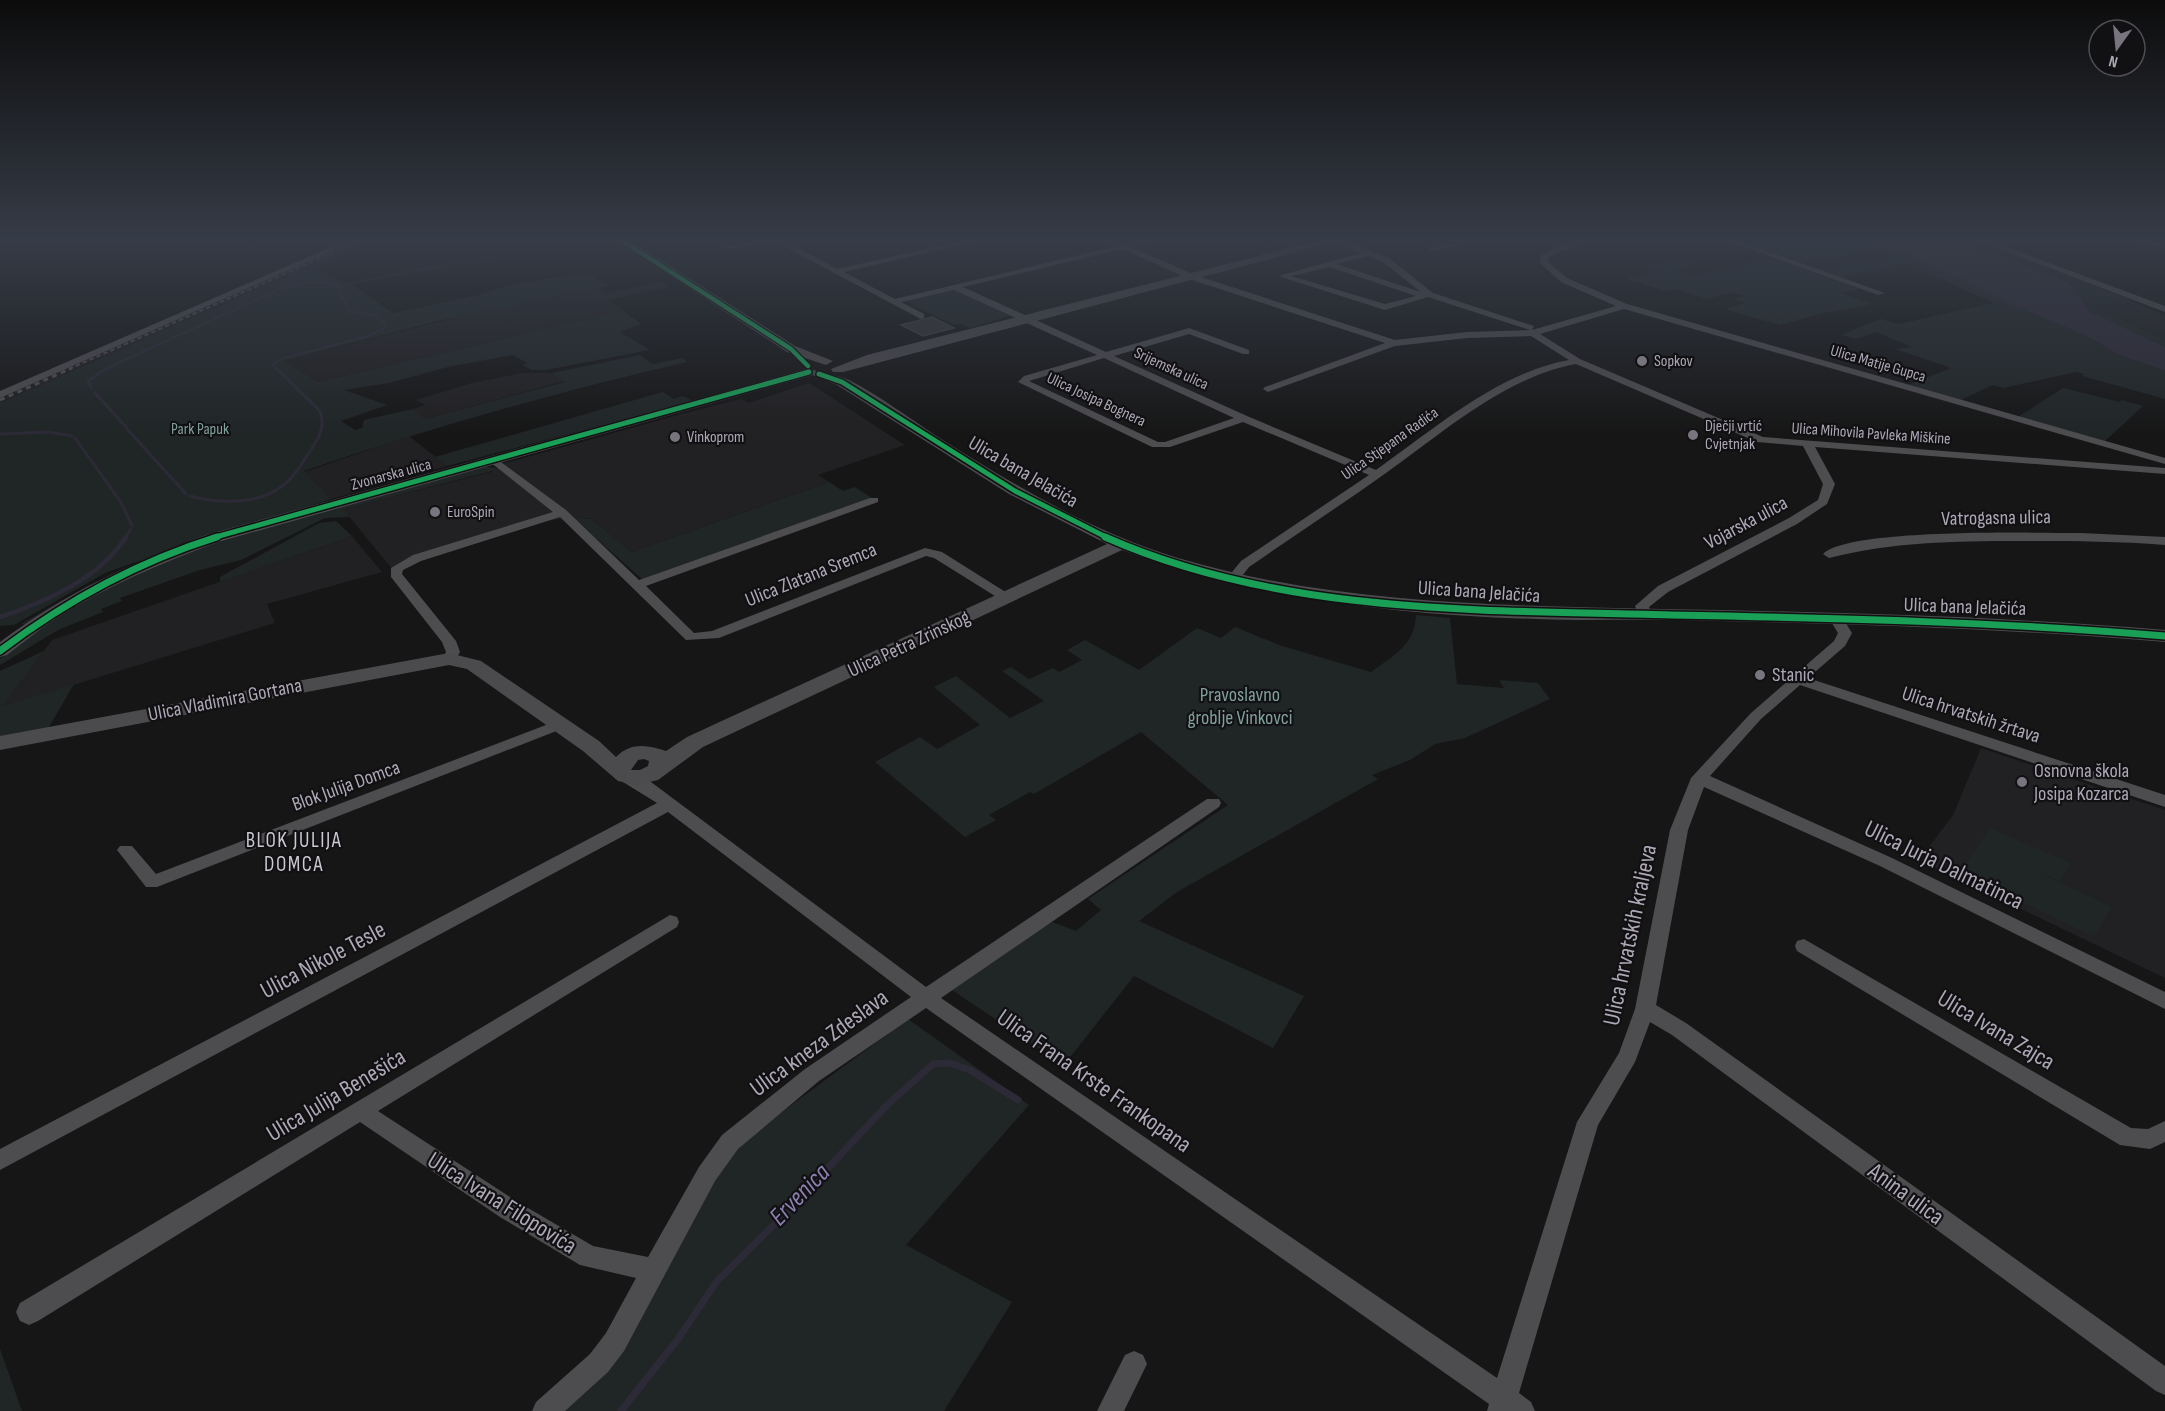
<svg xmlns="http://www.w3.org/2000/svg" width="2165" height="1411" viewBox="0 0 2165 1411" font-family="'Sofia Sans Condensed',sans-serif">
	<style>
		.built { fill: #212022 }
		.green { fill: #202626 }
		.water { fill: #2d2a37 }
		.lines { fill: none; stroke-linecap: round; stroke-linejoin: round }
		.stream-far3 { stroke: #2d2a37; stroke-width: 2 }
		.stream-far2 { stroke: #2d2a37; stroke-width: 3 }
		.stream-far1 { stroke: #2d2a37; stroke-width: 4.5 }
		.stream { stroke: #2d2a37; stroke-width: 7 }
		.building { fill: #343335; stroke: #403e42; stroke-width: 1.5 }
		.street { fill: #4d4c4f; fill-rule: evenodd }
		.secondary { fill: #4b4a4d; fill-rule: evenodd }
		.rail-far1 { stroke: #4f4d51; stroke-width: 2; stroke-dasharray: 4.5 3; stroke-linecap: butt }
		.rail { stroke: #4f4d51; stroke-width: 3; stroke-dasharray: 5 4.5; stroke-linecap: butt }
		.cycleway-far2-casing { stroke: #111012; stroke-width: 7 }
		.cycleway-far1-casing { stroke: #111012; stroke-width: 8 }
		.cycleway-casing { stroke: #111012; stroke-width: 10 }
		.cycleway-far2 { stroke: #1a9f57; stroke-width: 4.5 }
		.cycleway-far1 { stroke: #1a9f57; stroke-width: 5 }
		.cycleway { stroke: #1a9f57; stroke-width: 7 }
		.poi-dot { fill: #79757e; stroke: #111012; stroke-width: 2 }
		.labels { text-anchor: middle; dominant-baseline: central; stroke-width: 4.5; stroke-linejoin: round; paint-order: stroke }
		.far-poi-label { font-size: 16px; fill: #aea8b6; stroke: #111012; text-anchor: start }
		.far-street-label { font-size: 16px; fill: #aea8b6; stroke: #111012 }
		.far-park-label { font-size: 16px; fill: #80a09b; stroke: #111012 }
		.street-label { font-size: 20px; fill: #aea8b6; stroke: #111012 }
		.poi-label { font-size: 20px; fill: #aea8b6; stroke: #111012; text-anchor: start }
		.park-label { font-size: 20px; fill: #80a09b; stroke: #111012 }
		.neighbourhood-label { font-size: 21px; letter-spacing: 1.5px; fill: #cdc8d2; stroke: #111012 }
		.near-street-label { font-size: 24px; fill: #aea8b6; stroke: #111012 }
		.near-water-label { font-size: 26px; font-style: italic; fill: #8b80af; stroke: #111012 }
	</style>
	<rect width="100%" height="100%" fill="#161616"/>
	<path class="built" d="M363,238H371L0,403V397Z
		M661,282L669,287L609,300L623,311L318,382L283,361L478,312L599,288L607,293Z
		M2133,302L2165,315V339L2088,305Z
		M523,373H551L565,381L425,419L413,409L425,405L416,400L472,383Z
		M809,383L905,445L818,475L829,482L632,552L592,519L572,517L547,521L392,569L343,509L491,472L499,468L494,466L682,414L741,399L749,403Z
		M409,436L447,466L331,499L304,472Z
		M352,536L382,572L267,604L275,623L2,707L52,640Z
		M1981,748L2165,810V978L1919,860L1953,815Z"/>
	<path class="green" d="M371,238H380L329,261L316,270L346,283L436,265L509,256L351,284L393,313L479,295L509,285L576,274L592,275L609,286L442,320L284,361L318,382L623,311L641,324L620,332L650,350L546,370H532L522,365L527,363L513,355L448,367L389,383L344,390L387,405L341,421L355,430L362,428L364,420L413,409L425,419L565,382L551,373L640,355L652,364L683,358L687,362C557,392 430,428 304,471L331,499L294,511L641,415L209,538L28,624H21L89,585L173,549L105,573L14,625L0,626V403Z
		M1724,238H1868L1934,266L2015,306L2086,336L2119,355L2165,371V399L2082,376L2084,374L2077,372L2003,388L1993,385L1961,400L1908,385L1951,368L1895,349L1912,347L1876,332L1856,339L1841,335L1881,319L1899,324L1993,303L1909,264L1835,278L1811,269L1888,256L1878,251L1795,264Z
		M1951,238H1969L2130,299H2126L2133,302L2090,306L2165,339V347L2089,311L2072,287Z
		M1773,258L1860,289L1842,293L1872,304L1820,314L1780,325L1725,309L1745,303L1735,299L1744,296L1732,293L1706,299L1676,289L1665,291L1624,278L1662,272L1646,266L1682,260L1698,265L1673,270L1692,276Z
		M947,291H958L1010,316L970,328L961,324L954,325L905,301Z
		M2063,388L2120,402L2122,400L2143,406L2105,441L2018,417Z
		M663,392L674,399L683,396L693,401L447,466L435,457Z
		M484,466L500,469L344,509L350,517L325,518L241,560L200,570L120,598L122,601L101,609L103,612L58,630L0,665V659C131,546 321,511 484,466Z
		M829,482L843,491L855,487L872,498L642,579L572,517L592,519L632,552Z
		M336,521L352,536L220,582V577L319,523Z
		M1416,615L1450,618L1457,684L1504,688L1499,680L1538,683L1550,699L1465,738L1435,744L1410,760L1372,775L1378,779L1177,892L1139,921L1304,996L1273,1048L1134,976L1064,1065L949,988L1044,925L1052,922L1076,931L1101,910L1088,899L1228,805L1141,732L1034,794L1030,792L989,815L996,820L965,837L875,762L920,737L937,749L980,725L934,687L956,676L1010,718L1044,701L1002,671L1011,667L1029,679L1053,668L1059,672L1082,660L1067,650L1085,640L1139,670L1197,628L1221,638L1235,627L1282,646L1371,672C1393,656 1415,645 1416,615Z
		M44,651L3,706L74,684L46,732L0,741V671Z
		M1990,828L2071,863L2059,881L2024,866L2112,907L2094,937L1959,872Z
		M908,1019L1029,1105L906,1245L1012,1302L944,1411H561L724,1164L751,1135Z
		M0,1349L22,1411H0Z"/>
	<path class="water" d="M1868,238H1951L2065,282L2072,287L2089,311L2165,347V371L2119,355L2086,336L2015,306L1934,266Z"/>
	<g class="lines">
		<path class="stream-far3" d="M280,289C300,283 319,279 339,286L343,299
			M105,369L276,291
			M277,369L273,364L281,359L365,337L385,328L386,324L376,316L349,311L344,300"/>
		<path class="stream-far2" d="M276,368L318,409
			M91,387L88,381L107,368
			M95,393L127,428
			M128,430L186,494
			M0,434L49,432L72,436
			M75,438L120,501L132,525
			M190,496C220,504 260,505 285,484C295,476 301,465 308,454C318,440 326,428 320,411
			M125,538L131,529"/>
		<path class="stream-far1" d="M0,617C45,602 99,579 126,537"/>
		<path class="stream" d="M621,1411L678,1339L717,1281L782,1217L888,1104L933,1064L950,1063L970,1070L1018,1100"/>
	</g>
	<path class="building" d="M932,317L954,328L923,336L901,325Z"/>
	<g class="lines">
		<path class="street" d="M352,238H362L0,398V391Z
			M763,238H780L837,269L975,238H990L844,272L895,299L1117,246L1101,238C1111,238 1117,244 1125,245C1135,245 1153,238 1165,238L1131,247L1195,275L1395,340L1467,332L1530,330L1428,297L1385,310L1278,276L1361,253L1325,238H1336L1389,258L1433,293L1534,326L1532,330L1616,306L1561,282L1541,264L1540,257C1553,245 1579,238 1597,238L1554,254L1548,258L1549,263L1567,278L1627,304L2165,458V464L1624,309L1540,334L1580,359L1763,437L2165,468V474L1815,447L1835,484L1827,504L1797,524L1668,592L1649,607L1652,614L1645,618L1640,617L1635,606L1658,586L1789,518L1818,500L1823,484L1803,446L1757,442L1576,364C1505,377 1444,432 1386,473C1341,505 1295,535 1249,567L1239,580L1234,581L1228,577L1241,561L1369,475L1243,422L1170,447H1152L1018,382L1024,376L1097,355L954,290L901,302L924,314V318L921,319L774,241L726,250L722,248ZM1123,249L1189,279L1385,343L1265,387L1263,389L1268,392L1395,346L1467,338L1531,336L1569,360C1499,372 1433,430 1376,470L1247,416L1114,356L1189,334L1243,354H1249V350L1189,328L1106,352L963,287ZM1368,256L1383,262L1421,292L1336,264ZM1330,267L1416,296L1385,304L1291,276ZM1104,358L1234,418L1165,442H1158L1029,381Z
			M1446,238H1457L1467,243L1429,252V248L1455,243Z
			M1719,238H1730L1885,293L1878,295Z
			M1971,238H1982L2165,306V312Z
			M494,457L566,510L639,580L870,498H878V502L646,586L694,633L712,631L925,548L942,552L1015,598L1013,601H1003L934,558L926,556L719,638L686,640L560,517L421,561L403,570L402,574L456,641L460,652L454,662L449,663L444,662L442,659L446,652L442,642L391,577V568L413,555L553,512L490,462V458Z
			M2081,533L2165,537V545C2116,541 2068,541 2019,541C1954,541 1892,542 1829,558L1823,554C1850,528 2036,533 2081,533Z
			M1837,616L1842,617L1852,633L1845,646L1808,678L2165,795V807L1800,685L1761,719L1710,776L1892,858L2165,992V1009L1880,866L1704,787L1688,830L1656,1005L1686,1023L2165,1366V1395L2156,1391L1672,1035L1650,1022L1635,1062L1598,1125L1519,1393L1531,1402L1535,1411H1487L1489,1404L926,1008L819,1081L738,1149L715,1181L624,1351L608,1372L565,1411H532L536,1402L590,1354L606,1333L636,1278L580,1265L500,1217L360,1122L38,1321L29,1325L20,1321L16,1312L20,1303L670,915L677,917L679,922L677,927L378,1111L516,1201L593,1246L648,1257L699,1167L722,1135L805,1069L911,997L668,812L0,1170V1149L657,803L623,782L621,778L623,774H635L651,782L926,987L1207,799H1219L1221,803L1219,807L941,998L1497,1378L1577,1122L1619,1053L1635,1009L1670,830L1691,778L1751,713L1834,641L1838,633L1830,620Z
			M559,720L564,722L567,725L564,728L157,887H146L117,850L120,846H132L156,874Z
			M1804,939L2131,1128L2148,1129L2165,1121V1142L2150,1149L2120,1145L1797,951L1795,946L1797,941Z
			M1134,1351L1143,1355L1147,1364L1124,1411H1097L1125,1355Z"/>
		<path class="secondary" d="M613,238H626L795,346L833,361L826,365L787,352Z
			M1330,238H1349L843,372H833L831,369L867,355Z
			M2132,238L2165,242V248L2133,240Z
			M809,368C820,374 836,374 849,380C880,396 909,418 938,437C1014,485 1092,532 1178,558C1336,605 1499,605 1662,609C1830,612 1998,616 2165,630V642C2003,628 1842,624 1680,620C1632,619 1585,621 1537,619C1396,615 1255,598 1122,550L703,747L658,780L636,785L618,781L583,751L467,669L449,665L0,750V736L449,653L481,661L599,741L616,757C631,742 648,745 666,751L687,737L1107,544L1009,494L837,385L813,375L218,542C162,563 106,586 55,619C38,630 23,643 7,655L0,657V642C66,593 130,563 206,535ZM644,759L649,761L648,766L640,770H631L638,760Z"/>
		<path class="rail-far1" d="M69,369L366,238"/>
		<path class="rail" d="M0,400L72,368"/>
		<g class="cycleway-far2-casing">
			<path id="cycleway-far2" d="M618,238L791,349L808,366"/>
		</g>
		<g class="cycleway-far1-casing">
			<path id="cycleway-far1" d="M819,374L842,382L1015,491L1108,538
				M212,538L809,372"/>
		</g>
		<g class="cycleway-casing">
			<path id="cycleway" d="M1105,537C1281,615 1482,610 1671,615C1836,618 2001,622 2165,636
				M0,651C66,601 137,562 217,537"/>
		</g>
		<use href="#cycleway-far2" class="cycleway-far2"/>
		<use href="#cycleway-far1" class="cycleway-far1"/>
		<use href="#cycleway" class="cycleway"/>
	</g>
	<linearGradient id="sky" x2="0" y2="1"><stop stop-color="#0c0c0c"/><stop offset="0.55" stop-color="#363c47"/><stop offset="1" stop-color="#363c47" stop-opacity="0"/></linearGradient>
	<rect width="2165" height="436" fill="url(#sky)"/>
	<g class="poi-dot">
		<circle cx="1642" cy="361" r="6"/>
		<circle cx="1693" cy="435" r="6"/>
		<circle cx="675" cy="437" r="6"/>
		<circle cx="435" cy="512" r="6"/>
		<circle cx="1760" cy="675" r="6"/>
		<circle cx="2022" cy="782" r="6"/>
	</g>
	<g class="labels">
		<g class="far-poi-label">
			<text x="1654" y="361">Sopkov</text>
			<text x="1705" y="426">Dječji vrtić<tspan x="1705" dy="18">Cvjetnjak</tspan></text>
			<text x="687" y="437">Vinkoprom</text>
			<text x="447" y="512">EuroSpin</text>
		</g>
		<g class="far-street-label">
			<text transform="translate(1878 364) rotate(16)">Ulica Matije Gupca</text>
			<text transform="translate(1171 369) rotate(25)">Srijemska ulica</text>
			<text transform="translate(1096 400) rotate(25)">Ulica Josipa Bognera</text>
			<text transform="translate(1871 434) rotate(4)">Ulica Mihovila Pavleka Miškine</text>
			<text transform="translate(1390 444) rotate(-35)">Ulica Stjepana Radića</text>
			<text transform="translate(391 475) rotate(-15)">Zvonarska ulica</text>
		</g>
		<g class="far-park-label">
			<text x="200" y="429">Park Papuk</text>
		</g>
		<g class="street-label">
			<text transform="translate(1023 472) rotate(30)">Ulica bana Jelačića</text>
			<text transform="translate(1996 518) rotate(-1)">Vatrogasna ulica</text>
			<text transform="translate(1746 523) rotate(-28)">Vojarska ulica</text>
			<text transform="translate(811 575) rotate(-22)">Ulica Zlatana Sremca</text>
			<text transform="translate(1479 592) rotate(4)">Ulica bana Jelačića</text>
			<text transform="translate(1965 607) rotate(2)">Ulica bana Jelačića</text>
			<text transform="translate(909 644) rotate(-25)">Ulica Petra Zrinskog</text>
			<text transform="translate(225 700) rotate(-11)">Ulica Vladimira Gortana</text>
			<text transform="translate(1971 715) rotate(18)">Ulica hrvatskih žrtava</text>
			<text transform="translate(346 786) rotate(-20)">Blok Julija Domca</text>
		</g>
		<g class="poi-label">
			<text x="1772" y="675">Stanic</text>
			<text x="2034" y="771">Osnovna škola<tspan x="2034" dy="23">Josipa Kozarca</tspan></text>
		</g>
		<g class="park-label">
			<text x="1240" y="695">Pravoslavno<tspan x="1240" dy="23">groblje Vinkovci</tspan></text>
		</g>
		<g class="neighbourhood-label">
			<text x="294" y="840">BLOK JULIJA<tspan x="294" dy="24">DOMCA</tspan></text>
		</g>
		<g class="near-street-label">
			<text transform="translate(1944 865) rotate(26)">Ulica Jurja Dalmatinca</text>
			<text transform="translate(1630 935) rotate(-78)">Ulica hrvatskih kraljeva</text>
			<text transform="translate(323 960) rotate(-28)">Ulica Nikole Tesle</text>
			<text transform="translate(1996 1030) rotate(31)">Ulica Ivana Zajca</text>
			<text transform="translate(819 1043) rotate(-36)">Ulica kneza Zdeslava</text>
			<text transform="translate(1094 1081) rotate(35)">Ulica Frana Krste Frankopana</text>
			<text transform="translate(336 1095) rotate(-31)">Ulica Julija Benešića</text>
			<text transform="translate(1906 1194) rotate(36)">Anina ulica</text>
			<text transform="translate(502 1203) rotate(32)">Ulica Ivana Filopovića</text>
		</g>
		<g class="near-water-label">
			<text transform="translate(800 1195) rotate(-46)">Ervenica</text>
		</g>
	</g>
	<g transform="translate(2117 48) rotate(195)"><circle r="28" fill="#111012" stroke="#504d54" stroke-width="1.5"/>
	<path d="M0-4.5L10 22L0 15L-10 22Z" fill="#79757e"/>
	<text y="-9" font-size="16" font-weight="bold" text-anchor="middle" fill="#aea8b6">N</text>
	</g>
</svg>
